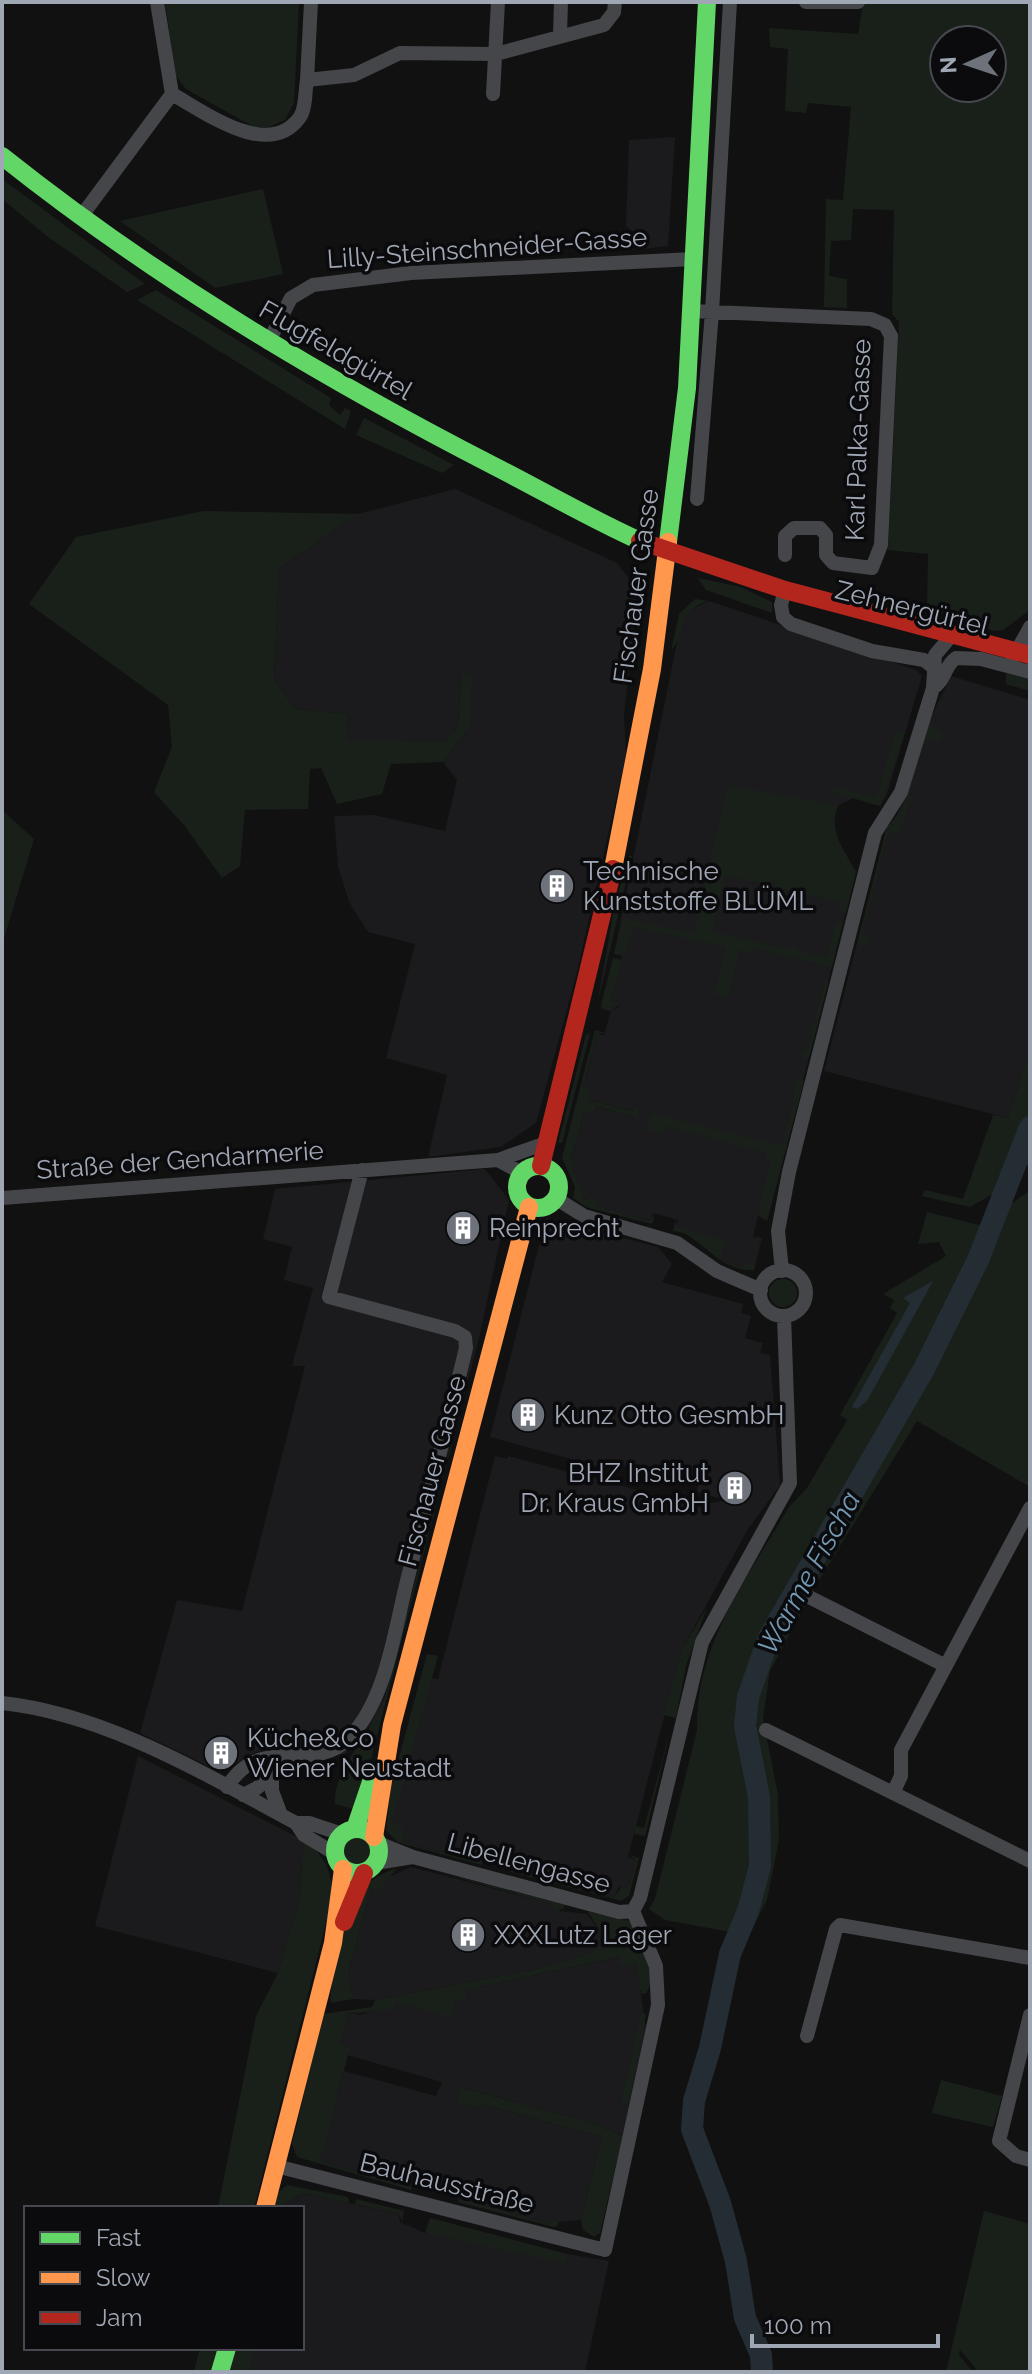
<svg xmlns="http://www.w3.org/2000/svg" width="1032" height="2374" viewBox="0 0 1032 2374" font-family="Raleway,sans-serif">
	<style>
		.built { fill: #1b1b1d }
		.green { fill: #19201a; fill-rule: evenodd }
		.water { fill: #242d33 }
		.lines { fill: none; stroke-linecap: round; stroke-linejoin: round }
		.river { stroke: #242d33; stroke-width: 22 }
		.street { stroke: #45464a; stroke-width: 14 }
		.fast { stroke: #63d668; stroke-width: 18 }
		.slow { stroke: #ff974d; stroke-width: 18 }
		.jam { stroke: #b3261e; stroke-width: 18 }
		.labels { text-anchor: middle; dominant-baseline: central; stroke-width: 7; stroke-linejoin: round; paint-order: stroke }
		.street-label { font-size: 26px; fill: #a0a7b4; stroke: #0b0b0d }
		.poi-label { font-size: 26px; fill: #a0a7b4; stroke: #0b0b0d; text-anchor: start }
		.water-label { font-size: 28px; font-style: italic; fill: #7398b3; stroke: #0b0b0d }
	</style>
	<rect width="100%" height="100%" fill="#111"/>
	<path class="built" d="M675,137L668,246L635,250V233L626,226L629,140Z
		M455,489L617,563L628,577L637,604L624,714L626,755L576,976L536,1123L501,1147L428,1157L447,1075L386,1058L415,944L368,932L349,902L338,866L334,816L374,815L445,831L457,780L443,762L470,727L461,675L458,727L445,742H348L347,714L295,709L274,679L279,568L358,514Z
		M709,601L916,670L922,676L886,797L880,806L853,798L839,805L832,820L834,833L856,872L767,1221L758,1216L753,1237L761,1239L754,1265L743,1268L720,1259L677,1227L678,1220L653,1213L651,1221L592,1205L594,1197L585,1200L571,1167L579,1164L571,1161L584,1112L595,1106L634,1117V1123L639,1109L636,1105L634,1111L589,1100L583,1088L597,1034L604,1035L611,1011L620,1006L611,1002L622,956L614,954L680,627L690,610Z
		M951,676L1030,700V1049L1008,1118L824,1071L887,827L895,820L906,795L926,728Z
		M485,1169L509,1200L479,1338L379,1715L344,1755L310,1745L256,1752L225,1770L212,1768L140,1733L177,1600L242,1611L305,1366H292L313,1288L284,1280L292,1247L263,1239L275,1189Z
		M546,1218L658,1247L672,1264L662,1282L743,1304L741,1313L751,1316L745,1338L763,1343L760,1353L770,1355L780,1485L748,1529L681,1651L628,1857L636,1860L628,1890L619,1887L613,1898L516,1872L518,1863L483,1855L480,1862L403,1842L405,1833L391,1823L430,1678L438,1679L495,1456L507,1459L508,1456L698,1506L726,1500L697,1492L698,1485L599,1459L597,1466L490,1437Z
		M138,1756L303,1840L300,1897L278,1973L95,1926Z
		M411,1867L552,1904L560,1911L587,1914L602,1933L599,1947L591,1953L532,1970L375,2000L353,1999L348,1976L371,1888L380,1890L387,1878Z
		M620,1957L636,1962L646,2028L623,2136L592,2123L461,2087L456,2101L478,2108L480,2104L602,2137L581,2220L548,2223L319,2161L344,2071L436,2096L442,2082L347,2055L340,2044L349,2012L360,2015L396,2001L455,2000L464,1990Z
		M303,2193L399,2214L400,2222L425,2233L430,2218L567,2254L609,2261L585,2372H250L255,2348H302V2208H285L286,2203Z"/>
	<path class="green" d="M165,2H299L294,103L285,120L269,127H254L186,89L176,76Z
		M863,2H1030V610L1003,630L994,631L927,609L928,554L888,550L899,322L892,314L894,210L853,209L851,240L831,241L829,276L847,279V308L824,307L826,199L843,200L851,107L808,103L806,113L785,111L788,49L770,47L769,28L858,34ZM944,40H992V88H944Z
		M2,179L14,188L145,284L127,292L48,237L2,199Z
		M263,189L283,274L215,288L120,221Z
		M156,290L331,398L329,405L340,415L345,408L351,411L345,429L137,300Z
		M364,418L454,465L442,473L356,435Z
		M204,511L358,514L279,568L274,679L295,709L347,714L348,741L445,742L458,727L461,675L472,674L470,727L443,762L391,764L382,794L337,804L321,768L310,769L308,809L245,810L240,866L222,878L184,825L154,792L172,747L168,705L29,604L76,537Z
		M698,578L741,587L772,602V613L706,590Z
		M695,599L709,601C679,608 686,633 671,651L679,614Z
		M1006,673L1030,679V691L1006,684Z
		M931,725L943,732L941,740H925L909,795L917,798L909,805L899,832L888,833L862,936H870L867,945H857L887,827C912,804 917,759 926,728Z
		M896,731L904,733L880,806L833,792L835,787L876,798Z
		M728,785L838,805C828,832 843,848 856,872L846,913L839,911L840,902L725,875L712,931L789,950L791,947L797,948V951L827,958L836,921L843,923L832,967L754,948L752,953L739,950L728,997L715,994L726,947L633,927L625,954H614L623,918L694,934Z
		M2,810L34,839L2,945Z
		M629,856H632L597,1005L615,904Z
		M613,958L622,960L611,1001L620,1004L611,1011L602,1009L601,1005Z
		M825,980H829L809,1058H803L801,1051L808,1048Z
		M595,1030L605,1033L597,1034L583,1087L591,1090L589,1100L633,1111L637,1104L639,1109L635,1123L634,1117L596,1106L593,1114L584,1112L571,1160L581,1163L572,1167L585,1200L595,1196L593,1205L650,1221L655,1214L652,1224L586,1207L573,1198L575,1187L562,1158Z
		M590,1033L562,1143H558L586,1035Z
		M1030,1049V1164L1000,1190L970,1207L922,1196L925,1190L963,1199L993,1115L1008,1118Z
		M800,1077L804,1081L767,1221L759,1215V1208L771,1161L766,1160L767,1153L666,1126L660,1133L647,1129L652,1113L778,1145L783,1142L793,1108L795,1081Z
		M1030,1191V1487L917,1421L818,1582L770,1671L763,1718L778,1795L779,1840L767,1900L746,1941L730,1932L665,1920L649,1909L655,1899L697,1730C695,1645 748,1577 789,1507L807,1488L847,1420L840,1415L897,1313L890,1308L894,1300L883,1294L946,1256L939,1242L918,1244L927,1212L979,1225Z
		M676,1219L677,1227L725,1240L720,1259L743,1268L746,1262L754,1264L761,1240L754,1236L762,1238L754,1270C717,1273 699,1231 673,1231Z
		M769 1293a14 14 0 1 1 28 0a14 14 0 1 1-28 0Z
		M479,1338L358,1810L335,1804C332,1770 374,1731 385,1696Z
		M707,1607L686,1666L676,1718L664,1715L681,1651Z
		M427,1654L438,1656L392,1823L400,1825L405,1833L403,1842L479,1862L482,1855V1865L397,1842L386,1830L391,1787Z
		M671,1727L645,1836L635,1834V1826L644,1828Z
		M343 1852a14 14 0 1 1 28 0a14 14 0 1 1-28 0Z
		M303,1840L315,1848L327,1866L334,1891L254,2208H218L256,2016L278,1973L300,1897Z
		M629,1855L639,1858L629,1896L621,1901L511,1872L514,1862L518,1863L516,1872L613,1898L621,1888L628,1889L636,1860Z
		M397,1868L380,1890L371,1888L348,1975L353,1999L331,2003C329,1978 346,1913 360,1892C367,1881 384,1872 397,1868Z
		M427,1869L565,1905L563,1909L555,1910L551,1904Z
		M587,1911L630,1921C638,1943 661,1971 646,1993L641,1994L636,1963L622,1966L619,1957L465,1990L466,1999L455,2000L450,2017L396,2001L393,2011C377,2006 366,2016 349,2012L340,2044L350,2047L320,2161L412,2187L411,2190L297,2157L292,2144L323,2014L372,2007L375,2000L532,1970L591,1953L599,1947L602,1933Z
		M642,2013L646,2014L629,2103L624,2105L621,2101Z
		M941,2080L1002,2096L993,2127L932,2113Z
		M460,2087L592,2123L623,2136L600,2233L594,2237L583,2230L581,2220L602,2137L481,2104L479,2108L456,2102Z
		M287,2185L348,2197L349,2203L303,2193L286,2203L285,2208H273L278,2193Z
		M356,2199L404,2211L402,2222L399,2214L355,2204Z
		M459,2199L548,2223L558,2220V2225L554,2227L458,2202Z
		M984,2211L1030,2224V2372H979L960,2350L959,2355L973,2372H946Z
		M430,2218L567,2254L565,2263L426,2233Z
		M200,2348H217L211,2372H194Z
		M233,2348H255L250,2372H226Z"/>
	<path class="water" d="M933,1281L867,1401L857,1409L852,1407L910,1303L903,1298Z"/>
	<g class="lines">
		<path class="river" d="M762,2372L761,2355L745,2318L736,2261L720,2203L692,2129L694,2101L710,2048L730,1954L748,1911L760,1866L759,1797L745,1726L748,1697L769,1637L924,1369L978,1260L1030,1127"/>
		<path class="street" d="M806,2H858
			M560,34L561,2
			M307,80L311,2
			M172,94C205,112 269,161 300,117C306,108 305,91 307,80L354,75L400,53L496,54L604,25L614,12L615,2
			M493,94L498,2
			M80,218L172,94L157,2
			M691,311L871,319L885,325L891,336L881,545L872,568L833,563L826,555V535L820,528H794L785,536V555
			M268,343L291,298L313,285L411,273L693,259
			M697,499L712,312L730,2
			M785,590L781,605L783,617L791,624L872,651L924,660L933,667
			M1013,658L1030,627
			M933,688C946,680 944,666 956,658L981,659L1030,672
			M498,1160L522,1173
			M2,1198L498,1160L546,1143
			M557,1199L584,1216L677,1243L717,1271L761,1290
			M760 1293a23 23 0 1 1 46 0a23 23 0 1 1-46 0Z
			M782,1271L778,1231L789,1172L875,833L901,792L933,688L935,655L952,635
			M1030,1508L901,1750V1776L893,1793L1030,1861
			M809,1597L946,1666
			M2,1703C106,1714 206,1775 296,1823L304,1835L334,1853
			M766,1730L893,1793
			M272,1776V1791L281,1815
			M227,1787C262,1731 312,1776 349,1738C388,1698 395,1625 409,1573C428,1498 448,1423 466,1348L465,1337L455,1331L329,1297L362,1170
			M243,1795L257,1788L294,1755
			M296,1823H309L342,1834
			M378,1843L413,1857L619,1912L633,1911
			M376,1863L413,1857
			M633,1911L640,1898L702,1642L790,1483L784,1316
			M1030,2015L999,2141L1016,2156L1030,2160
			M807,2036L836,1929L840,1925L1030,1958
			M276,2166L605,2250L658,2005L656,1966L633,1911"/>
		<path class="fast" d="M2,156C155,278 321,377 494,466C543,491 591,519 640,541
			M668,542L687,388L707,2
			M517 1187a21 21 0 1 1 42 0a21 21 0 1 1-42 0Z
			M335 1851a22 22 0 1 1 44 0a22 22 0 1 1-44 0Z
			M355,1829L373,1776
			M220,2372L227,2348"/>
		<path class="slow" d="M613,869L652,669L668,542
			M374,1837L392,1725L529,1207
			M265,2208L333,1943L343,1869"/>
		<path class="jam" d="M640,541L785,590L1030,655
			M541,1166L613,869
			M344,1922L364,1873"/>
	</g>
	<defs>
		<g id="building-disc" transform="scale(1.8)"><circle r="9.5" fill="#6e727b" stroke="#0b0b0d"/><path d="M-4-6H4V6H1V3H-1V6H-4ZM-2.5-4.3h1.7v1.8h-1.7ZM.8-4.3h1.7v1.8H.8ZM-2.5-1h1.7V.8h-1.7ZM.8-1h1.7V.8H.8Z" fill="#fff"/></g>
	</defs>
	<g fill-rule="evenodd">
		<use href="#building-disc" x="557" y="886"/>
		<use href="#building-disc" x="463" y="1228"/>
		<use href="#building-disc" x="528" y="1415"/>
		<use href="#building-disc" x="735" y="1488"/>
		<use href="#building-disc" x="221" y="1753"/>
		<use href="#building-disc" x="468" y="1935"/>
	</g>
	<g class="labels">
		<g class="street-label">
			<text transform="translate(487 248) rotate(-4)">Lilly-Steinschneider-Gasse</text>
			<text transform="translate(336 350) rotate(30)">Flugfeldgürtel</text>
			<text transform="translate(858 440) rotate(-88)">Karl Palka-Gasse</text>
			<text transform="translate(636 586) rotate(-82)">Fischauer Gasse</text>
			<text transform="translate(912 608) rotate(14)">Zehnergürtel</text>
			<text transform="translate(180 1160) rotate(-4)">Straße der Gendarmerie</text>
			<text transform="translate(432 1471) rotate(-75)">Fischauer Gasse</text>
			<text transform="translate(529 1863) rotate(15)">Libellengasse</text>
			<text transform="translate(447 2183) rotate(14)">Bauhausstraße</text>
		</g>
		<g class="poi-label">
			<text x="583" y="871">Technische<tspan x="583" dy="30">Kunststoffe BLÜML</tspan></text>
			<text x="489" y="1228">Reinprecht</text>
			<text x="554" y="1415">Kunz Otto GesmbH</text>
			<text x="709" y="1473" text-anchor="end">BHZ Institut<tspan x="709" dy="30">Dr. Kraus GmbH</tspan></text>
			<text x="247" y="1738">Küche&amp;Co<tspan x="247" dy="30">Wiener Neustadt</tspan></text>
			<text x="494" y="1935">XXXLutz Lager</text>
		</g>
		<g class="water-label">
			<text transform="translate(809 1573) rotate(-61)">Warme Fischa</text>
		</g>
	</g>
	<rect width="1032" height="2374" fill="none" stroke="#a0a7b4" stroke-width="8"/>
	<rect x="24" y="2206" width="280" height="144" fill="#0b0b0d" stroke="#474950" stroke-width="2"/>
	<rect x="40" y="2232" width="40" height="12" fill="#63d668" stroke="#474950" stroke-width="2"/>
	<text x="96" y="2246" font-size="24" fill="#a0a7b4">Fast</text>
	<rect x="40" y="2272" width="40" height="12" fill="#ff974d" stroke="#474950" stroke-width="2"/>
	<text x="96" y="2286" font-size="24" fill="#a0a7b4">Slow</text>
	<rect x="40" y="2312" width="40" height="12" fill="#b3261e" stroke="#474950" stroke-width="2"/>
	<text x="96" y="2326" font-size="24" fill="#a0a7b4">Jam</text>
	<g transform="translate(968 64) rotate(267)"><circle r="38" fill="#0b0b0d" stroke="#474950" stroke-width="2"/>
	<path d="M0-6L14 30L0 20L-14 30Z" fill="#6e727b"/>
	<text y="-12" font-size="22" font-weight="bold" text-anchor="middle" fill="#a0a7b4">N</text>
	</g>
	<path d="M752 2334v12h186v-12" fill="none" stroke="#a0a7b4" stroke-width="4"/>
	<text x="764" y="2334" font-size="24" fill="#a0a7b4" stroke="#0b0b0d" stroke-width="6" paint-order="stroke">100 m</text>
</svg>
